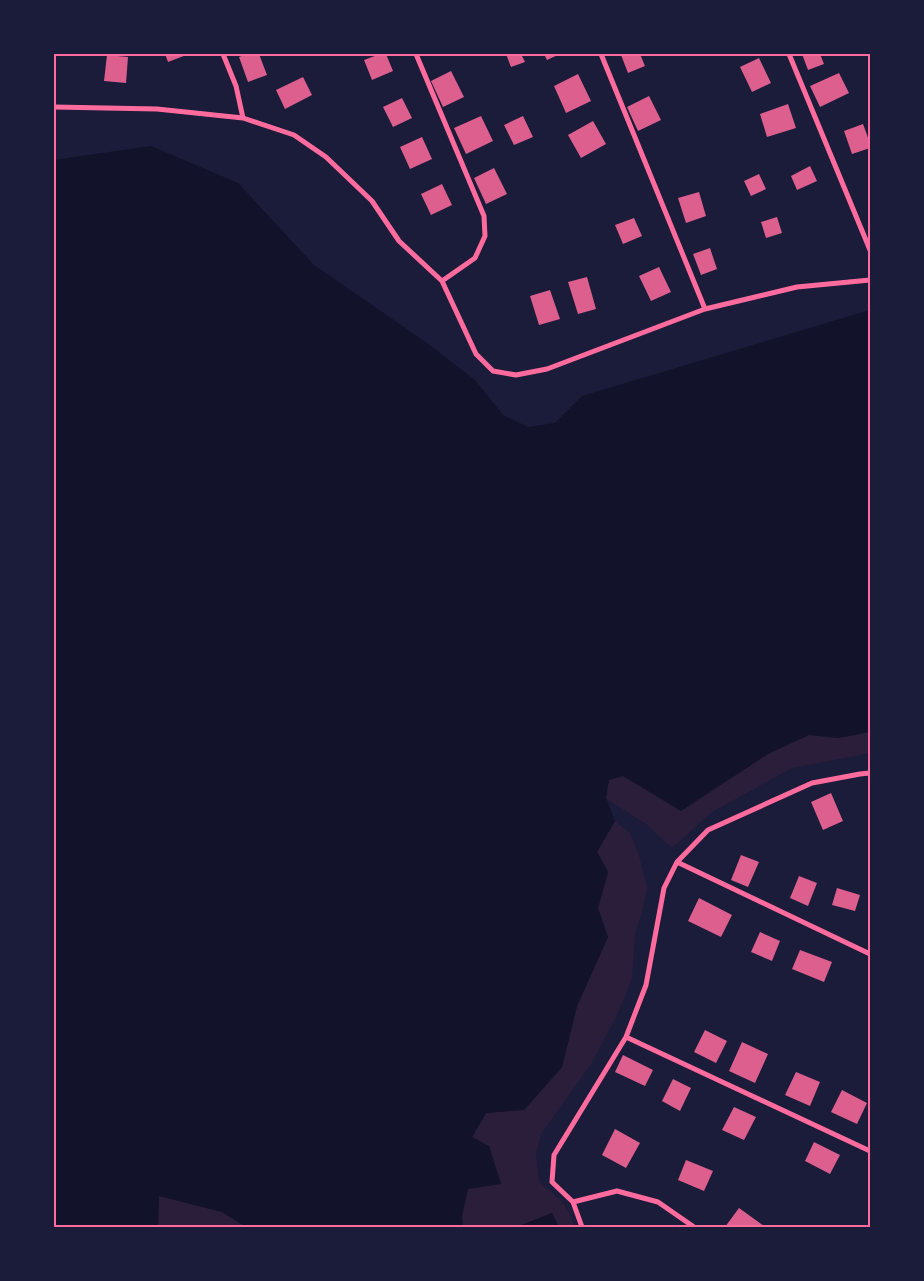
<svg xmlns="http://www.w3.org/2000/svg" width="924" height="1281" viewBox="0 0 924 1281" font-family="'Nunito Sans',sans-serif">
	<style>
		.green { fill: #2a1e3b }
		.water { fill: #12122b }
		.building { fill: #dd5f8e }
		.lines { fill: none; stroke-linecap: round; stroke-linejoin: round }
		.minor { stroke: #ff6b9d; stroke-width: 5 }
		.neatline { fill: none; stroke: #ff6b9d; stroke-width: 2 }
	</style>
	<rect width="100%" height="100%" fill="#1b1b3a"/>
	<path class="green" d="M870,732V753L792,768L712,812L672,848L646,824L605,798L609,780L623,776L635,783L768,754L809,735L839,738Z
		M615,821L630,833L639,855L647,887L642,912L635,933L632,979L616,1017L593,1061L541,1134L536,1154L539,1182C556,1196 570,1205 574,1227H559L552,1213L517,1227H463L462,1216L468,1189L472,1138L486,1113L524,1110L562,1067L577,1006L608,937L598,908L608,872L597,852Z
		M159,1196L222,1212L246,1227H158Z"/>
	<path class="water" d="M151,146L238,183L314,265L427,343L475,380L503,415L528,427L555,423L582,396L870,310V732L839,738L809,735L768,754L681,811L623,776L609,780L606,798L615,821L597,852L608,872L598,908L608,937L577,1006L562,1067L524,1110L486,1113L472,1137L489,1146L501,1184L468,1189L462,1216L463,1227H246L222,1212L159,1196L158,1227H54V160Z
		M552,1213L559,1227H517L519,1226Z"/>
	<path class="building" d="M165,54H189L168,62Z
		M247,54H259L267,75L248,82L239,57Z
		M380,54H386L393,71L372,80L364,60Z
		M506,54H521L525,62L511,67Z
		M544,54H560L547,60Z
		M625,54H640L645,66L628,73L621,55Z
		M802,54H820L824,64L808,70Z
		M107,55L128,57L126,83L104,81Z
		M759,58L771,83L752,92L740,67Z
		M451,71L464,97L443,107L431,81Z
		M839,73L849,93L820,107L810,86Z
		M578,74L591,101L566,113L554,86Z
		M303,77L312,95L285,109L276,90Z
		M649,96L661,120L638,131L627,107Z
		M402,98L412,118L393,127L383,107Z
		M788,104L796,128L767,137L760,114Z
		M481,116L493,141L466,154L454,128Z
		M523,116L533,137L514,145L504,125Z
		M593,121L606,144L581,158L568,135Z
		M863,124L870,143V148L852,154L844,131Z
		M422,137L432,159L410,169L400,147Z
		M810,166L817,181L797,190L791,176Z
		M494,168L507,194L486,204L474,178Z
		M759,174L766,189L751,196L744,181Z
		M442,184L452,205L431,215L421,194Z
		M699,192L706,216L686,223L678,198Z
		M777,217L782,233L766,238L761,222Z
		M634,218L642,236L623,244L615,225Z
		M710,248L717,269L701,275L693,254Z
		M659,267L671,292L651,301L639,276Z
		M587,277L596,309L578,314L568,282Z
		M550,290L560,319L539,325L530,296Z
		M831,793L843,821L823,830L811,802Z
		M741,855L759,862L748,887L731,880Z
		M799,876L817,883L808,906L790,898Z
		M837,888L860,895L855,911L832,905Z
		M699,898L732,915L721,937L688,921Z
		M760,932L780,941L772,961L751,952Z
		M800,950L832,962L824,982L792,969Z
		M705,1030L727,1041L716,1063L694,1052Z
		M742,1042L768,1054L755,1083L729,1071Z
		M623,1055L653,1070L645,1086L615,1072Z
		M796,1072L820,1082L810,1106L785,1095Z
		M673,1079L691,1088L680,1111L662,1101Z
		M842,1090L867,1103L857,1124L831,1112Z
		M734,1107L756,1117L744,1140L722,1130Z
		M615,1129L640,1143L626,1168L602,1155Z
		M814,1142L840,1155L830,1174L805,1161Z
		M686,1160L713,1171L704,1191L678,1180Z
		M739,1208L764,1226L763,1227H725Z"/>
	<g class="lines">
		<path class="minor" d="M223,54L236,86L243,118
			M416,54L484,216L485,236L475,258L442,281
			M601,54L705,309
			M789,54L870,250
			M54,107L157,109L243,118L294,135L326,157L372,201L399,241L442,281L476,354L493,371L516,375L547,369L705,309L797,287L870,280
			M677,862L870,954
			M626,1037L870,1151
			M573,1202L617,1191L658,1202L694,1227
			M582,1227L573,1202L552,1182L554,1155L626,1037L646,985L664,888L677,862L708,830L812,783L860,774L870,773"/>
	</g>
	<rect width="924" height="1281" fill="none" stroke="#1b1b3a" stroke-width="110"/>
	<rect x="55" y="55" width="814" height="1171" class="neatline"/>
</svg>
